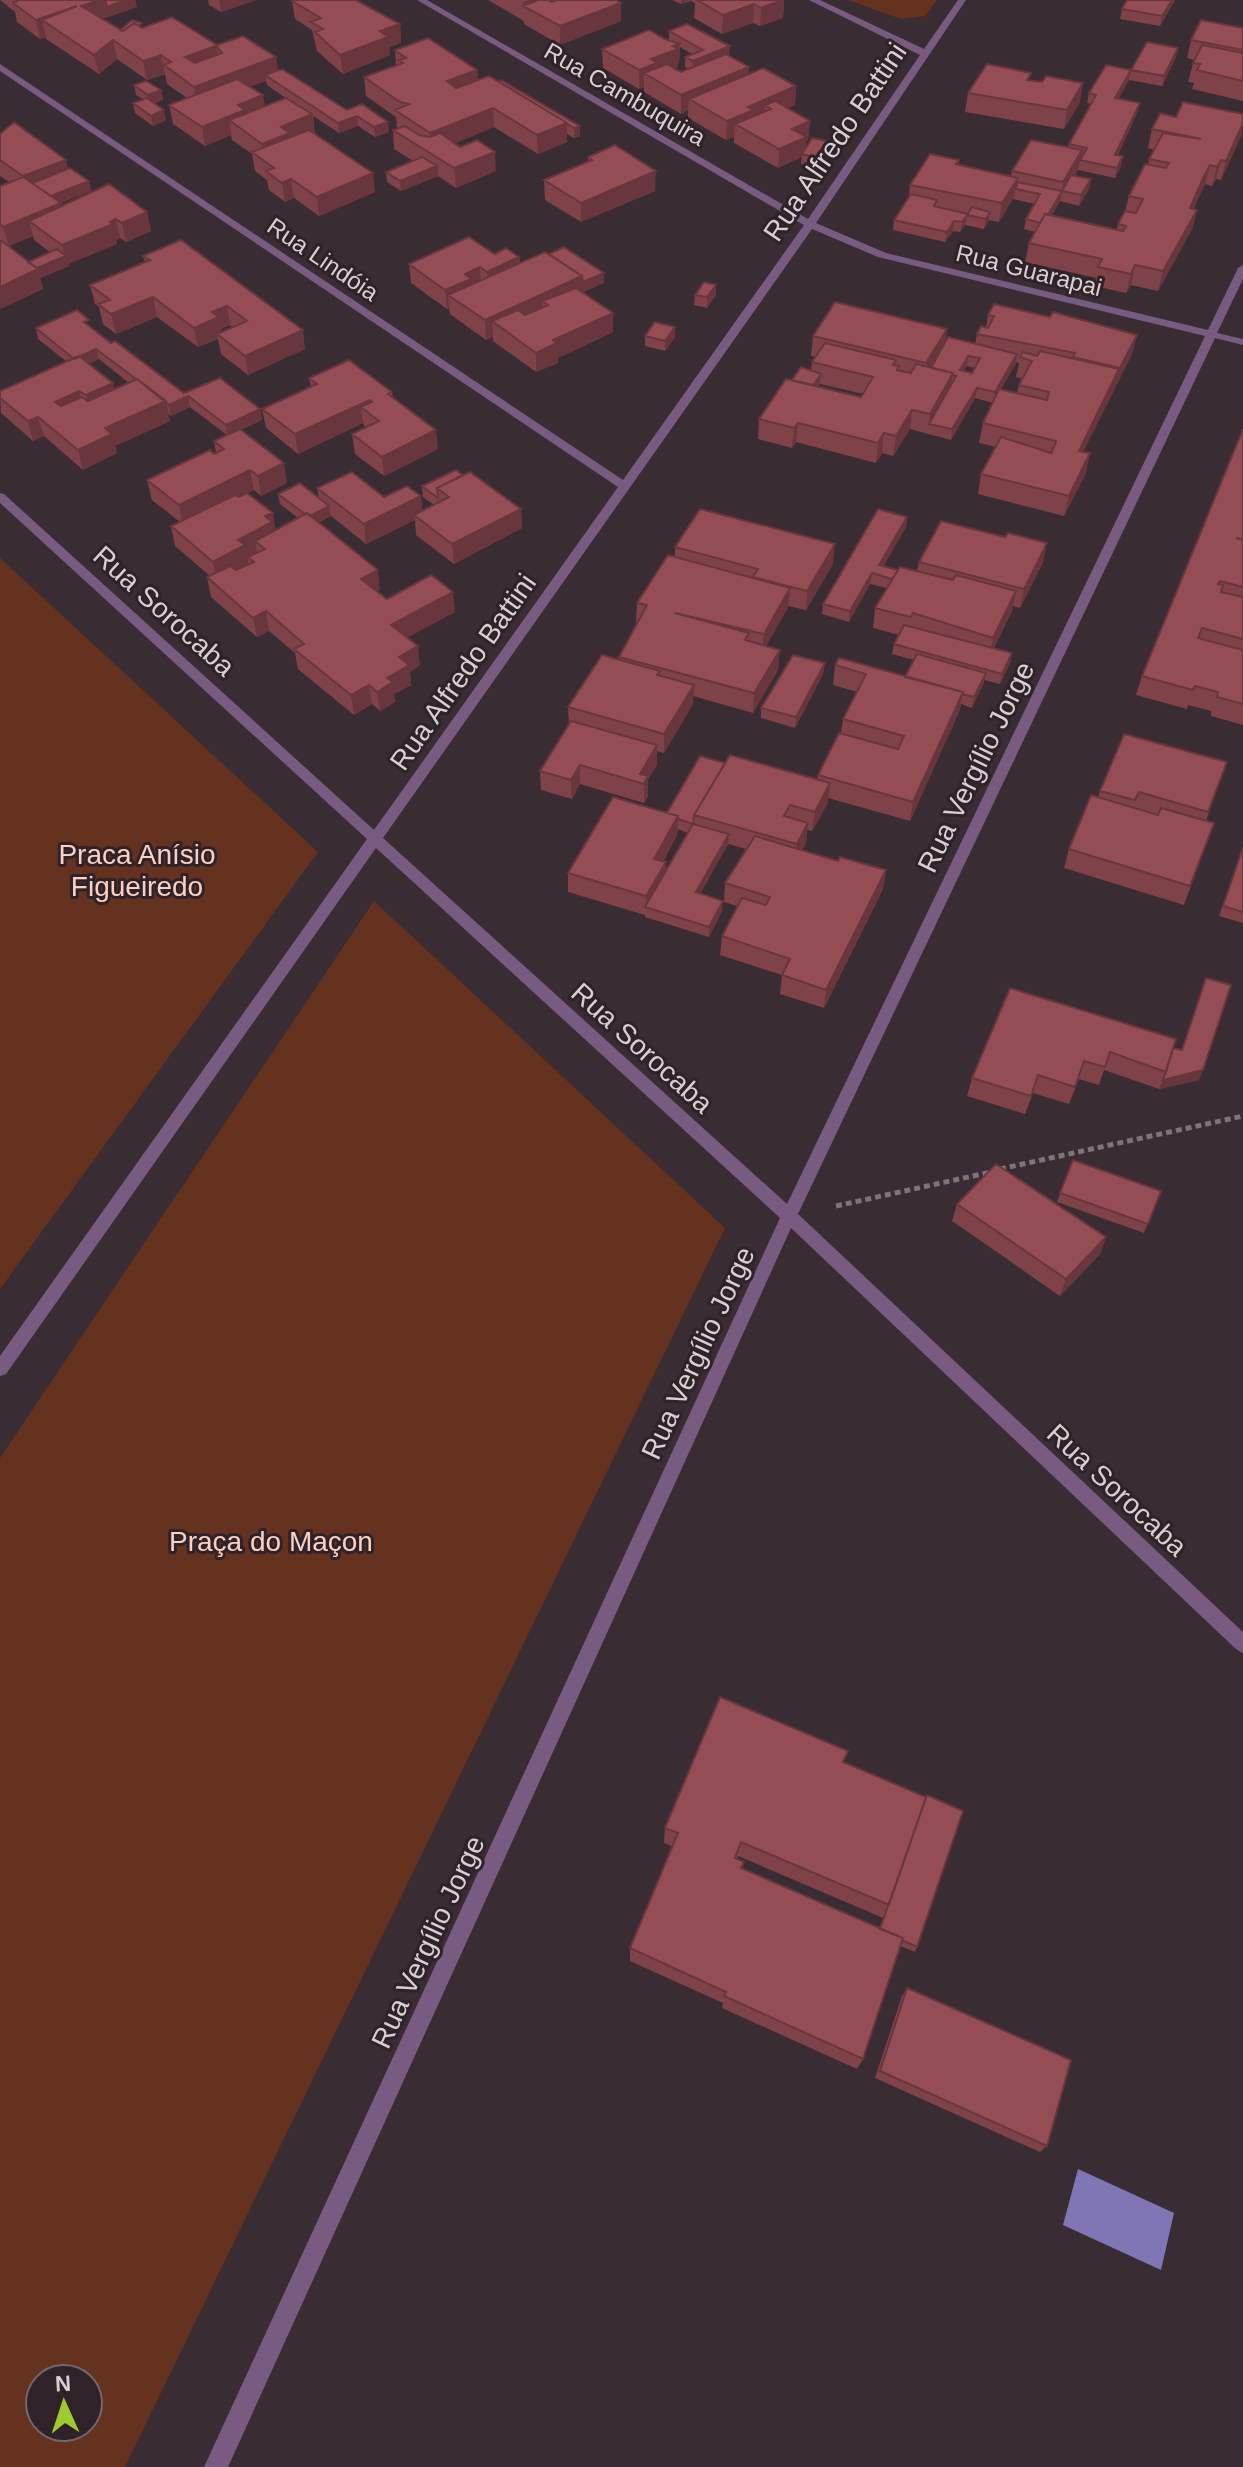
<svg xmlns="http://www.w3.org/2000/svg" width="1243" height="2467" viewBox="0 0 1243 2467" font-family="Arial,sans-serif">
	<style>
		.green { fill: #64321f; fill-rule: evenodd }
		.water { fill: #8076b5 }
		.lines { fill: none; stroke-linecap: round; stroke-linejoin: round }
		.path { stroke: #7f747a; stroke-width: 5; stroke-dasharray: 6 4; stroke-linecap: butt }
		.street { fill: #795b82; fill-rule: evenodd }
		.wall { fill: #7f4249; fill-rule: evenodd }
		.shaded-wall { fill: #68363c }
		.building { fill: #944d55; stroke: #68363c; stroke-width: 2; fill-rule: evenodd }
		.labels { text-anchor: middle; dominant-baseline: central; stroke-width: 6; stroke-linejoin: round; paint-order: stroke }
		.far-street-label { font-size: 24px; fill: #d8cfd3; stroke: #2f2229 }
		.street-label { font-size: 28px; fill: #d8cfd3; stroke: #2f2229 }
		.park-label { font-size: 28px; fill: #f9d0c1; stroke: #2f2229 }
	</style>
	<rect width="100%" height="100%" fill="#392c33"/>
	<path class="green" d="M848,0H937L925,16L901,19Z
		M0,558L318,852L0,1289Z
		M374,901L725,1228L125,2467H0V1458ZM40,2379H88V2427H40Z"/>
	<path class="water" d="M1078,2169L1174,2213L1161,2270L1063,2225Z"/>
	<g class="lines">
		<path class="path" d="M1000,1169L1243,1116
			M836,1206L991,1172"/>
		<path class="street" d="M417,0H427L808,219L920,55L809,0H820L924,49L958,0H966L816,223L886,253L1208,330L1238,268L1243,265V279L1217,333L1243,339V345L1215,338L798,1214L1243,1632V1653L1237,1650L791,1228L228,2467H204L780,1218L376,848L6,1374L0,1376V1356L367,839L0,503V493L4,494L374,830L618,487L0,71V64L623,480L804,225ZM812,229L878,257L1205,336L787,1204L383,838Z"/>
	</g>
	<path class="wall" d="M0,0H135L137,7L102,19L120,29L143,28L217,45L278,70L347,110L389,132L375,137L358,126L339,133L313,116L315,133L375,192L319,216L294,198L285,202L269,190L267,180L255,171L252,154L232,140L231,135L205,146L173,124L169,105L187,98L167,84L165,74L147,80L117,59L99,74L46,39V37L40,39L17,22L15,12ZM266,81L267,85L287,99L265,106L250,86Z
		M208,0H256L221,12L209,5Z
		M488,0H616L621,21L560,45L524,24V21Z
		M672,0H784L783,18L760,26L753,23L722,34L694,18L695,3L691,1L681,4Z
		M1127,0H1175L1160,26L1120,19L1122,9Z
		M292,1L400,24L401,43L389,47L390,55L343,74L317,51L312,30L295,19Z
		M1243,28V101L1192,89L1194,83L1188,82L1194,60L1187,58L1191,40Z
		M669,31L729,55L749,74L796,86L795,105L788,108L810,121L808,140L806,141V148L826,151L814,167L801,164L802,157L778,168L734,143V137L726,140L688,118V110L681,114L644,92V87L639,89L603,68L602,49L665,39L669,41ZM680,47L692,54L685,57V67L689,69L681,72L675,68H677L678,63L679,62Z
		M395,50L477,70L478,80L580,126V136L574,138L567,134V142L538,154L494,127L455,143L496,171L456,188L438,176L401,191L387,182L386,172L413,161L394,149L393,130L397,129L396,117L366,96L364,77L396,66Z
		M1176,57L1162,86L1129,80L1131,70Z
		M1131,70L1129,80L1118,99L1137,113L1118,155L1121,166L1115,178L1078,170L1075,176L1091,179L1089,189L1079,206L1060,201L1052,215L1117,229L1118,224L1125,211L1129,196L1148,165L1149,159L1154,150L1148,148L1152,129L1242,134L1221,180L1216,179L1212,186L1205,184L1199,196L1193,209L1197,210L1192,229L1158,291L1131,285L1126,293L1094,286L1096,278L1025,262L1029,243L1035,232L1024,229L1026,219L1035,204L1013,199L999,222L989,220L984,229L965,225L960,232L953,231L945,242L893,230L894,220L909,196L910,185L959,160V165L1011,176L1012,171L1068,148L1069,144L1091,104L1087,103L1089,93Z
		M1030,80L1080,102L1064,129L965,112L968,93Z
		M134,85L161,90L163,100L154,103L166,120L153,126L135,113L133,103L143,99L136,95Z
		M0,134L68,169L89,181L91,191L61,203L62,206L147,212L151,231L126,242L120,238L116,240L117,244L68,264L69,266L40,278L43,289L0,309V242L2,241L0,240V186L9,182L0,176ZM33,236L34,240L50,252L28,262L9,246Z
		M588,157L655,191L581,222L545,200L544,180L588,162Z
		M495,254L519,257L520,263L604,283L583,292L613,313V332L558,358V363L536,372L493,341V337L486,340L450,314L449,308L447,309L411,283L409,264Z
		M143,256L305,349L248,375L221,354L218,339L198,347L157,317L116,334L103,324L99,307L95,304L90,285L145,262ZM230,325L233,327L221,332V329Z
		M716,285V295L707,308L694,305L695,295Z
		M988,315L1050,317L1137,335L1132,354L1083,452L1086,473L1064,516L978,494L981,474L996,447L979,443L983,423L993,403L975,398L951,440L910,429L893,456L882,453L876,463L796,442L792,448L758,439L759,419L792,380L811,370L812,362L816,357L811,356L813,336L947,329L945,344H975L977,334L986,327ZM1016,362L1019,363L1016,377L1022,379L1019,385L1017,393L1001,389ZM967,366L975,368L972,373L963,371ZM820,384L863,394L861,397L818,387Z
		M90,327L184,393L260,409L262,420L240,430L287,483L261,496L254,490L247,493L275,530L298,518L280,504L278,494L319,498L317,488L384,497L421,496L422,511L434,505L423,497L422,486L463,475L521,509L522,528L454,564L416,535L415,520L366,544L331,516L318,523L380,590L377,591L387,599L455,612L407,637L420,665L410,672L411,685L394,694L395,702L380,711L372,704L354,715L298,669L295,653L269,631L257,637L211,597L207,577L210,576L175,546L171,526L180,522L152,500L147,480L216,453L214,441L227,435L190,407L171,416L168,413L170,421L115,446L117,453L83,470L44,436L33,441L1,413L0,391L67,362L38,339L36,328ZM99,359L129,383L114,389L89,364Z
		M645,336L675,337L665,351L645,346Z
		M309,378L392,392L393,398L438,449L384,476L355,454L352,434L365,428L363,423L298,454L266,428L262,409L311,387Z
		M1243,429V725L1211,716V711L1188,705L1187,709L1136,695L1142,676Z
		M907,517L906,527L883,566L898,570L917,571L919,562H1043L1020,608L1013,606L1012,611L994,648L1012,653L1010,663L1000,684L984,680L972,708L961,704L959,712L910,821L828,798V803L812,831L807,830L806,843L802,850L838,861L886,870L883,889L824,1008L780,994L782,975L720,955L722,936L737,906L724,902L725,883L746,849L728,844L700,894L722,911L709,937L645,917V915L568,892V873L667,813L725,763L817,780L818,775L841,733L843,719L857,692L833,685L835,665L905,677L914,660L892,654L894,644L899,635L873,628L875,608L887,588L870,584L849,622L822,614L823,604ZM678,829L688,833L666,871V862H663L677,835Z
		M675,547L833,564L806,610L788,606L766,646L778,670L753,713L693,696V704L664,753L657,751V765L648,779V796L644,803L580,784L572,799L541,790L540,771L569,725L568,707L619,660V657L638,622H636L637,603L675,557Z
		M825,663L823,674L795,728L761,718V708Z
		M1227,762L1206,821L1214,823L1184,905L1064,868L1069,849L1098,797L1100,791Z
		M1243,847V923L1219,916Z
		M1010,988L1173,1048L1199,1080L1159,1089L1104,1070L1099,1085L1079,1079L1069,1104L1033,1093L1025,1114L967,1096L972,1078Z
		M1073,1160L1161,1191L1144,1233L1057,1202Z
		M957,1204L1106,1237L1100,1254L1060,1296L952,1221Z
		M848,1751L844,1762L917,1947L915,1952L900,1946L863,2059L857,2069L722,2008L723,2003L630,1961V1948L672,1846L664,1843L665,1828ZM738,1856L883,1918L884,1916L879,1928L743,1869L737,1859Z
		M907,1988L1047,2146L1040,2152L875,2078L902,1996Z"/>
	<path class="shaded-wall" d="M99,0H135L137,7L85,25L81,6Z
		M219,0H256L221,12Z
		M529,0H580L523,6V21V2Z
		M681,0H691L681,4Z
		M782,0H784L783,18L760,26L761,8Z
		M1172,0H1175L1160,26L1162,16Z
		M621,3V21L560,45V26Z
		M754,4L753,23L722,34L723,15Z
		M77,6L42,20L46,37L40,39L36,20Z
		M400,24L401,43L389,47L390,55L343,74L340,55L380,31Z
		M113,40L117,59L99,74L94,55Z
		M680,44L679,62L678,63L677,68L656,76L644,73V87L639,89V70L651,59Z
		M216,46L219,65L189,76L185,57Z
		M730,46L729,56L693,71V61Z
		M1178,48L1176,57L1162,86L1164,76Z
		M161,55L165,74L147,80L143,61Z
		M276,57L279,76L265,75L266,81L197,106L194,87Z
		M749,67L748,85L689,99L688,110L681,114V95Z
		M477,70L479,89L449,100L447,81Z
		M1131,70L1129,80L1113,108L1115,98Z
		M1083,83L1080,102L1064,129L1067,110Z
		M796,86L795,105L771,116V109L765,105L764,118L735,124L734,137L726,140L727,121L748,107Z
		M161,90L163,100L150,105L148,95Z
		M263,95L266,114L229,120L231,135L205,146L202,127L238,105Z
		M1140,103L1137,113L1113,165L1115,155Z
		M493,108L494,127L432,153L430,133Z
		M164,110L166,120L153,126L151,116Z
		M312,114L315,134L265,161L262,144L281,127Z
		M357,116L358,126L339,133L338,123Z
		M810,121L808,140L806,141L805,155L802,154V157L778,168L779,149L792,129Z
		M388,122L389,132L375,137L374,127Z
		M567,123V142L538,154L537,135Z
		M1243,123L1242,134L1221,180L1226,161Z
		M580,126V136L574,138V128Z
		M827,141L826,151L814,167L815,157Z
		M1082,150L1078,170L1065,192L1062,191L1063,182Z
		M495,152L496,171L456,188L454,168Z
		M1123,156L1121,166L1115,178L1117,168Z
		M66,160L71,179L35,193L23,176Z
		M1221,160L1216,179L1212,186L1217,167Z
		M1210,165L1205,184L1185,228L1190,208Z
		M437,166L438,176L401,191L400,181Z
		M656,171L655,191L581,222V203Z
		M373,173L375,192L319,216L317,197Z
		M1018,178L1013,199L999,222L1002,203Z
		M291,179L294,198L285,202L282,183Z
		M1091,179L1089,189L1079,206L1081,195Z
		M89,181L91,191L46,209L44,199Z
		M1062,191L1060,201L1041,233L1043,223Z
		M61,203L66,223L29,221L33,236L9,246L3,227Z
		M1197,210L1192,229L1158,291L1163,271Z
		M147,212L151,231L126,242L122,223Z
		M990,212L988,222L984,229L986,219Z
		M967,215L965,225L960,232L962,222Z
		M116,219L120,238L116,240L117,244L68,264L69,266L40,278L43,289L0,309V287L31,271L65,257L62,245Z
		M954,221L953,231L945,242L947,232Z
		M519,257L520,277L488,291L487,272Z
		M1135,265L1131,285L1126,293L1131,274Z
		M480,267L481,287L448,295L449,308L447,309L445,290L465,274Z
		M604,273V283L583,292L548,305L542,301L543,314L492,321L493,337L486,340L485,320L582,276Z
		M716,285V295L707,308V297Z
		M153,297L157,317L116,334L111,314Z
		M227,306L230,325L221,329L222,337L217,334L218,339L198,347L194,328L212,312Z
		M613,313V332L558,358V363L536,372V353L553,340Z
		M675,327V337L665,351V341Z
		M947,329L944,349L923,383L926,363Z
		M303,330L305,349L248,375L245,356Z
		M1137,335L1132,354L1115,387L1120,368Z
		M96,349L99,359L77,369L74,359Z
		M1017,354L1016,364L993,403L995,392Z
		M968,356L967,366L958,380L960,370Z
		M1119,369L1115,389L1074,470L1079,451Z
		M953,373L950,393L929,424L930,414Z
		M821,374L820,384L808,403L809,393Z
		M113,383L118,403L91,415L86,395Z
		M977,388L975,398L951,440L952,429Z
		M79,391L84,410L60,421L55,402Z
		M188,396L190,407L171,416L169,405Z
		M370,400L371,416L361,407L363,423L298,454L295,434Z
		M166,401L170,421L115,446L117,453L83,470L78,450L105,428Z
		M260,409L262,420L227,436L226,425Z
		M912,410L910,429L893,456L896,436Z
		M38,417L44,436L33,441L28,421Z
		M798,423L796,442L792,448L794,428Z
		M436,430L438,449L384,476L382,457Z
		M884,433L882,453L876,463L878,443Z
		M1090,453L1086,473L1064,516L1069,496Z
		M284,463L287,483L261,496L258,476Z
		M250,470L254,490L183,525L179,505Z
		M421,496L423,516L414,515L415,520L366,544L364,524Z
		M329,506L331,516L309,527L308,517Z
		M521,509L522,528L454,564L452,544Z
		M273,513L276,533L255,541L257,552L247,557L249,565L217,582L213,562L265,516Z
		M907,517L906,527L878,576L879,565Z
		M1047,543L1043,562L1020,608L1024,589Z
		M835,544L833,564L806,610L807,591Z
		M378,570L380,590L364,599L361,579Z
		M872,573L870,584L849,622L850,611Z
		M790,588L788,608L762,653L764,634Z
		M1016,591L1012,611L989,658L993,638Z
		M453,592L455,612L394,645L391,625Z
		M266,611L269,631L257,637L253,618Z
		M418,646L420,665L410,672L411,685L394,694L395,702L380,711L377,692L387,678L399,657Z
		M780,650L778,670L753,713L754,693Z
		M1012,653L1010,663L1000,684L1002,674Z
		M825,663L823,674L795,728L796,717Z
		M986,673L984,683L972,708L974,697Z
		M369,685L372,704L354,715L351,695Z
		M694,685L693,704L664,753V734Z
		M963,692L959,712L910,821L913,802Z
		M657,745V765L648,779V796L644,803V784L640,774Z
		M580,765V784L572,799L571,780Z
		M830,783L828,803L812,831L815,812Z
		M678,816L677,835L653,878L654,859Z
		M808,823L806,843L795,863L797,844Z
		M729,834L728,844L695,902L696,892Z
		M666,862V881L646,907V896Z
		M886,870L883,889L824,1008L826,990Z
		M723,901L722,911L709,937V927Z
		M1203,1070L1199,1080L1159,1089L1163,1080Z
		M1106,1237L1100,1254L1060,1296L1066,1279Z"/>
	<path class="building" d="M19,0H99L81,6L123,31L134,23L142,28L172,17L217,45L243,36L276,57L194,87L164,65L171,62L161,55L143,61L113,40L94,55L42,20L77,6L36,20L13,3ZM216,46L222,53L195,63L185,57Z
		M105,0H126L107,7Z
		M294,0H356L400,24L380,31L388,37L340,55L315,32L323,29L311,22L321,18L292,1Z
		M538,0H548L552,2L557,0H616L621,3L560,26L523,6Z
		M697,0H782L761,8L754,4L723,15Z
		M1127,0H1172L1162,16L1122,9Z
		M132,20L142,23L139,26L134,23L123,31L120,30Z
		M1201,20L1243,28V50L1191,40Z
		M687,24L730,46L693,61L685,57L703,50L669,31Z
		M649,30L665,39L680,44L673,46L678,49L651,59L657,63L639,70L602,49Z
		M428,38L477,70L447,81L456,88L489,76L567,123L537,135L493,108L430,133L395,110L409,104L400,102L364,77L403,63L399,60L406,58L395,50Z
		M1147,42L1178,48L1164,76L1131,70Z
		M1202,45L1243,53V81L1197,70L1200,64L1193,63Z
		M726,54L749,67L681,95L644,73L667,64L681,72Z
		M987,64L1031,73L1027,80L1042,82L1046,76L1083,83L1067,110L968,93Z
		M1106,65L1131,70L1115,98L1140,103L1115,155L1123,156L1117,168L1080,160L1087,148L1069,144L1096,95L1089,93Z
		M763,68L796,86L748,107L754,110L727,121L689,99Z
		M282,69L347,110L362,104L388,122L374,127L357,116L338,123L265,75Z
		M237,79L263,95L238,105L245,110L202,127L169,105Z
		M501,80L580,126L574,128L567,124V123L498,81Z
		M146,81L161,90L148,95L134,85Z
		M147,98L164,110L151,116L133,103Z
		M286,98L312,114L281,127L290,133L262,144L229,120Z
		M775,101L810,121L792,129L807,137L779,149L735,124L771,109L765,105Z
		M1183,102L1243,114V123L1226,161L1221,160L1217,167L1210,165L1204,176L1190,208L1197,210L1163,271L1135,265L1131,274L1098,267L1102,259L1029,243L1045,214L1123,231L1126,226L1118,224L1125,211L1136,213L1143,199L1129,196L1145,164L1166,168L1169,163L1149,159L1163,133L1201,139L1152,129L1160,113L1176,117Z
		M14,122L66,160L23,176L0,160V134Z
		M405,126L419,135L430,137L440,133L460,147L477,140L495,152L454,168L393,130Z
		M309,130L373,173L317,197L291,179L282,183L266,171L274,168L252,152Z
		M812,138L827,141L815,157L802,154Z
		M1031,140L1082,150L1063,182L1012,171Z
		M615,145L656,171L581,203L544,180L592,160L588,157Z
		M930,154L959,160L956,164L1018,178L1002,203L910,185Z
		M422,157L437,166L400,181L386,172Z
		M70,168L89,181L51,196L32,183Z
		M1071,175L1091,179L1081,195L1062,191Z
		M23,177L61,203L3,227L0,224V186Z
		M1017,182L1062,191L1048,215L1045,214L1040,223L1026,219L1040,194L1016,189Z
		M109,184L147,212L122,223L116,219L110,222L113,224L62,245L29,221Z
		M911,194L937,200L934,206L968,214L962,222L954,221L947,232L894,220Z
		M972,207L990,212L986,219L967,215Z
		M469,237L495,254L506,248L519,257L487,272L480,267L465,274L471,279L445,290L409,264Z
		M181,240L303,330L245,356L217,334L247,321L227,306L212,312L219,317L194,328L153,297L111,314L98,304L110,300L90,285L150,260L143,256Z
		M2,241L38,269L0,287V242Z
		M564,247L604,273L583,282L582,276L549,254Z
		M57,249L66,256L37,268L28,262Z
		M545,252L582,276L485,320L448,295Z
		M704,282L716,285L707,297L695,295Z
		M576,288L613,313L553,340L557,343L536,353L492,321L518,310L525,315L548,305L542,301Z
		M835,302L947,329L926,363L813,336Z
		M994,304L1050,317L1053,312L1137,335L1120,368L1073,357L1075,353L977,334L981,326L988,328L994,316L988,315Z
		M77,310L89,320L84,322L111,343L115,341L184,393L220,378L260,409L226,425L188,396L169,405L137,379H136L96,349L74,359L36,328Z
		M655,322L675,327L665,341L645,336Z
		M948,337L1017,354L995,392L977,388L952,429L929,424L956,376L953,375V373L931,368ZM968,356L980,358L972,373L960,370Z
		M825,343L896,360L893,365L899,366L897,370L911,373L916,364L953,373L930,414L912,410L896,436L884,433L878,443L798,423L794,428L759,419L786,379L861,397L873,377L812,362Z
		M1040,351L1119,369L1079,451L1090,453L1069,496L981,474L1001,437L1051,453L1055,445L1056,441L983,423L999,389L1047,400L1049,392L1019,385L1032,361L1020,357L1023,352L1037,356Z
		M79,356L113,383L86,395L79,391L55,402L61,406L82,397L88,401L137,379L166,401L105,428L112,434L78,450L38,417L28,421L0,398V391Z
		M349,360L392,392L388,394L436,430L382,457L352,434L379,421L361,407L372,402L370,400L295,434L262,409L317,384L309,378Z
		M801,367L821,374L813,385L792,380Z
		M240,429L284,463L258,476L250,470L179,505L147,480L210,450L214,454L224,449L214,441Z
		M1243,429V539L1236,538L1243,540V587L1220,581L1218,584L1223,585L1221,592L1243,597V639L1202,628L1198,638L1243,650V704L1217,697L1218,692L1195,686L1193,690L1142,676Z
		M456,470L463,475L437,488L438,498L422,486Z
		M352,472L384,497L407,486L421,496L364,524L317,488Z
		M470,472L521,509L452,544L414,515L449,497L437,488Z
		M300,483L329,506L310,516L307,513L305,514L278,494Z
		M247,493L273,513L265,516L272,522L238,540L245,545L213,562L171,526L235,495L239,497Z
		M700,509L835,544L807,591L753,577L758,569L675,547Z
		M878,509L907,517L879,565L898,570L892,579L872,573L850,611L823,604Z
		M307,513L378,570L361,579L387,599L431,575L453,592L391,625L418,646L399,657L409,665L387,678L393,682L377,692L369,685L351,695L294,649L304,644L266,611L253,618L207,577L230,566L236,570L254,562L248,557L265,549L255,541Z
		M941,521L1005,537L1008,533L1047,543L1024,589L919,562Z
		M668,555L790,588L764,634L675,613L749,633L745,640L780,650L754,693L619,657L647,605L637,603Z
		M900,567L953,580L956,575L1016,591L993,638L913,613L911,617L875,608Z
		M904,625L1012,653L1002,674L894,644Z
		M917,654L986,673L974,697L962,694L963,692L905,677Z
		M602,655L660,671L657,675L694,685L664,734L568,707Z
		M793,655L825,663L796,717L761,708Z
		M839,658L963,692L913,802L818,775L839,733L898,749L904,736L843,719L866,674L835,665Z
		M571,721L657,745L640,774L648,776L644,784L580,765L571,780L540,771Z
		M1124,734L1227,762L1208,812L1139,792L1135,800L1100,791Z
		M730,755L830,783L815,812L790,805L784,816L808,823L797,844L694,815Z
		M700,756L725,763L694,815L693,824L678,819V816L667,813Z
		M1091,795L1158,815L1161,808L1214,823L1190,886L1069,849Z
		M613,797L678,816L654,859L666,862L646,896L568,873Z
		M693,824L729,834L696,892L723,901L709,927L645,907Z
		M755,836L838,861L840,857L886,870L826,990L782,975L790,959L722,936L742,898L766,905L770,897L725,883Z
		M1243,847V912L1223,906Z
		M1206,978L1231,985L1203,1070L1163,1080L1173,1048L1182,1050Z
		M1010,988L1176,1039L1166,1072L1110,1052L1105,1067L1084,1061L1075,1087L1038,1075L1031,1096L972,1078Z
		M1073,1160L1161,1191L1148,1224L1060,1193Z
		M996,1164L1106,1237L1066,1279L957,1204Z
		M720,1697L848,1751L843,1762L926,1797L889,1905L741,1842L735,1858L744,1862L741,1868L903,1938L863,2059L724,1996L726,1992L630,1948L678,1833L665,1828Z
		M927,1795L963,1811L917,1947L902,1940L903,1938L880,1929Z
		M907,1988L1071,2060L1047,2146L880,2071Z"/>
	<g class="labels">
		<g class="far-street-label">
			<text transform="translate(625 94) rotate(30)">Rua Cambuquira</text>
			<text transform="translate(323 259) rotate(34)">Rua Lindóia</text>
			<text transform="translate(1029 270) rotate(14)">Rua Guarapai</text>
		</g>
		<g class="street-label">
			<text transform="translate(835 142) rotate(-56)">Rua Alfredo Battini</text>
			<text transform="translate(164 611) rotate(42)">Rua Sorocaba</text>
			<text transform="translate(463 672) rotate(-55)">Rua Alfredo Battini</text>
			<text transform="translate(976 767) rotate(-64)">Rua Vergílio Jorge</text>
			<text transform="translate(642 1048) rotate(42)">Rua Sorocaba</text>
			<text transform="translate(698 1353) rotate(-65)">Rua Vergílio Jorge</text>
			<text transform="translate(1117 1490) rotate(43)">Rua Sorocaba</text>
			<text transform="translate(428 1942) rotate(-65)">Rua Vergílio Jorge</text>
		</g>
		<g class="park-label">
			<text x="137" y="854">Praca Anísio<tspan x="137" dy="32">Figueiredo</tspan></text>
			<text x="271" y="1541">Praça do Maçon</text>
		</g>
	</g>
	<g transform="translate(64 2403) rotate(357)"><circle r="38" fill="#2f2229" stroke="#73676d" stroke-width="2"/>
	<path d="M0-6L14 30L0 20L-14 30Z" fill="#9eca2f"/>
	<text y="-12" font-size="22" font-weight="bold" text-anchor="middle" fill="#d8cfd3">N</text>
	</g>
</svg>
